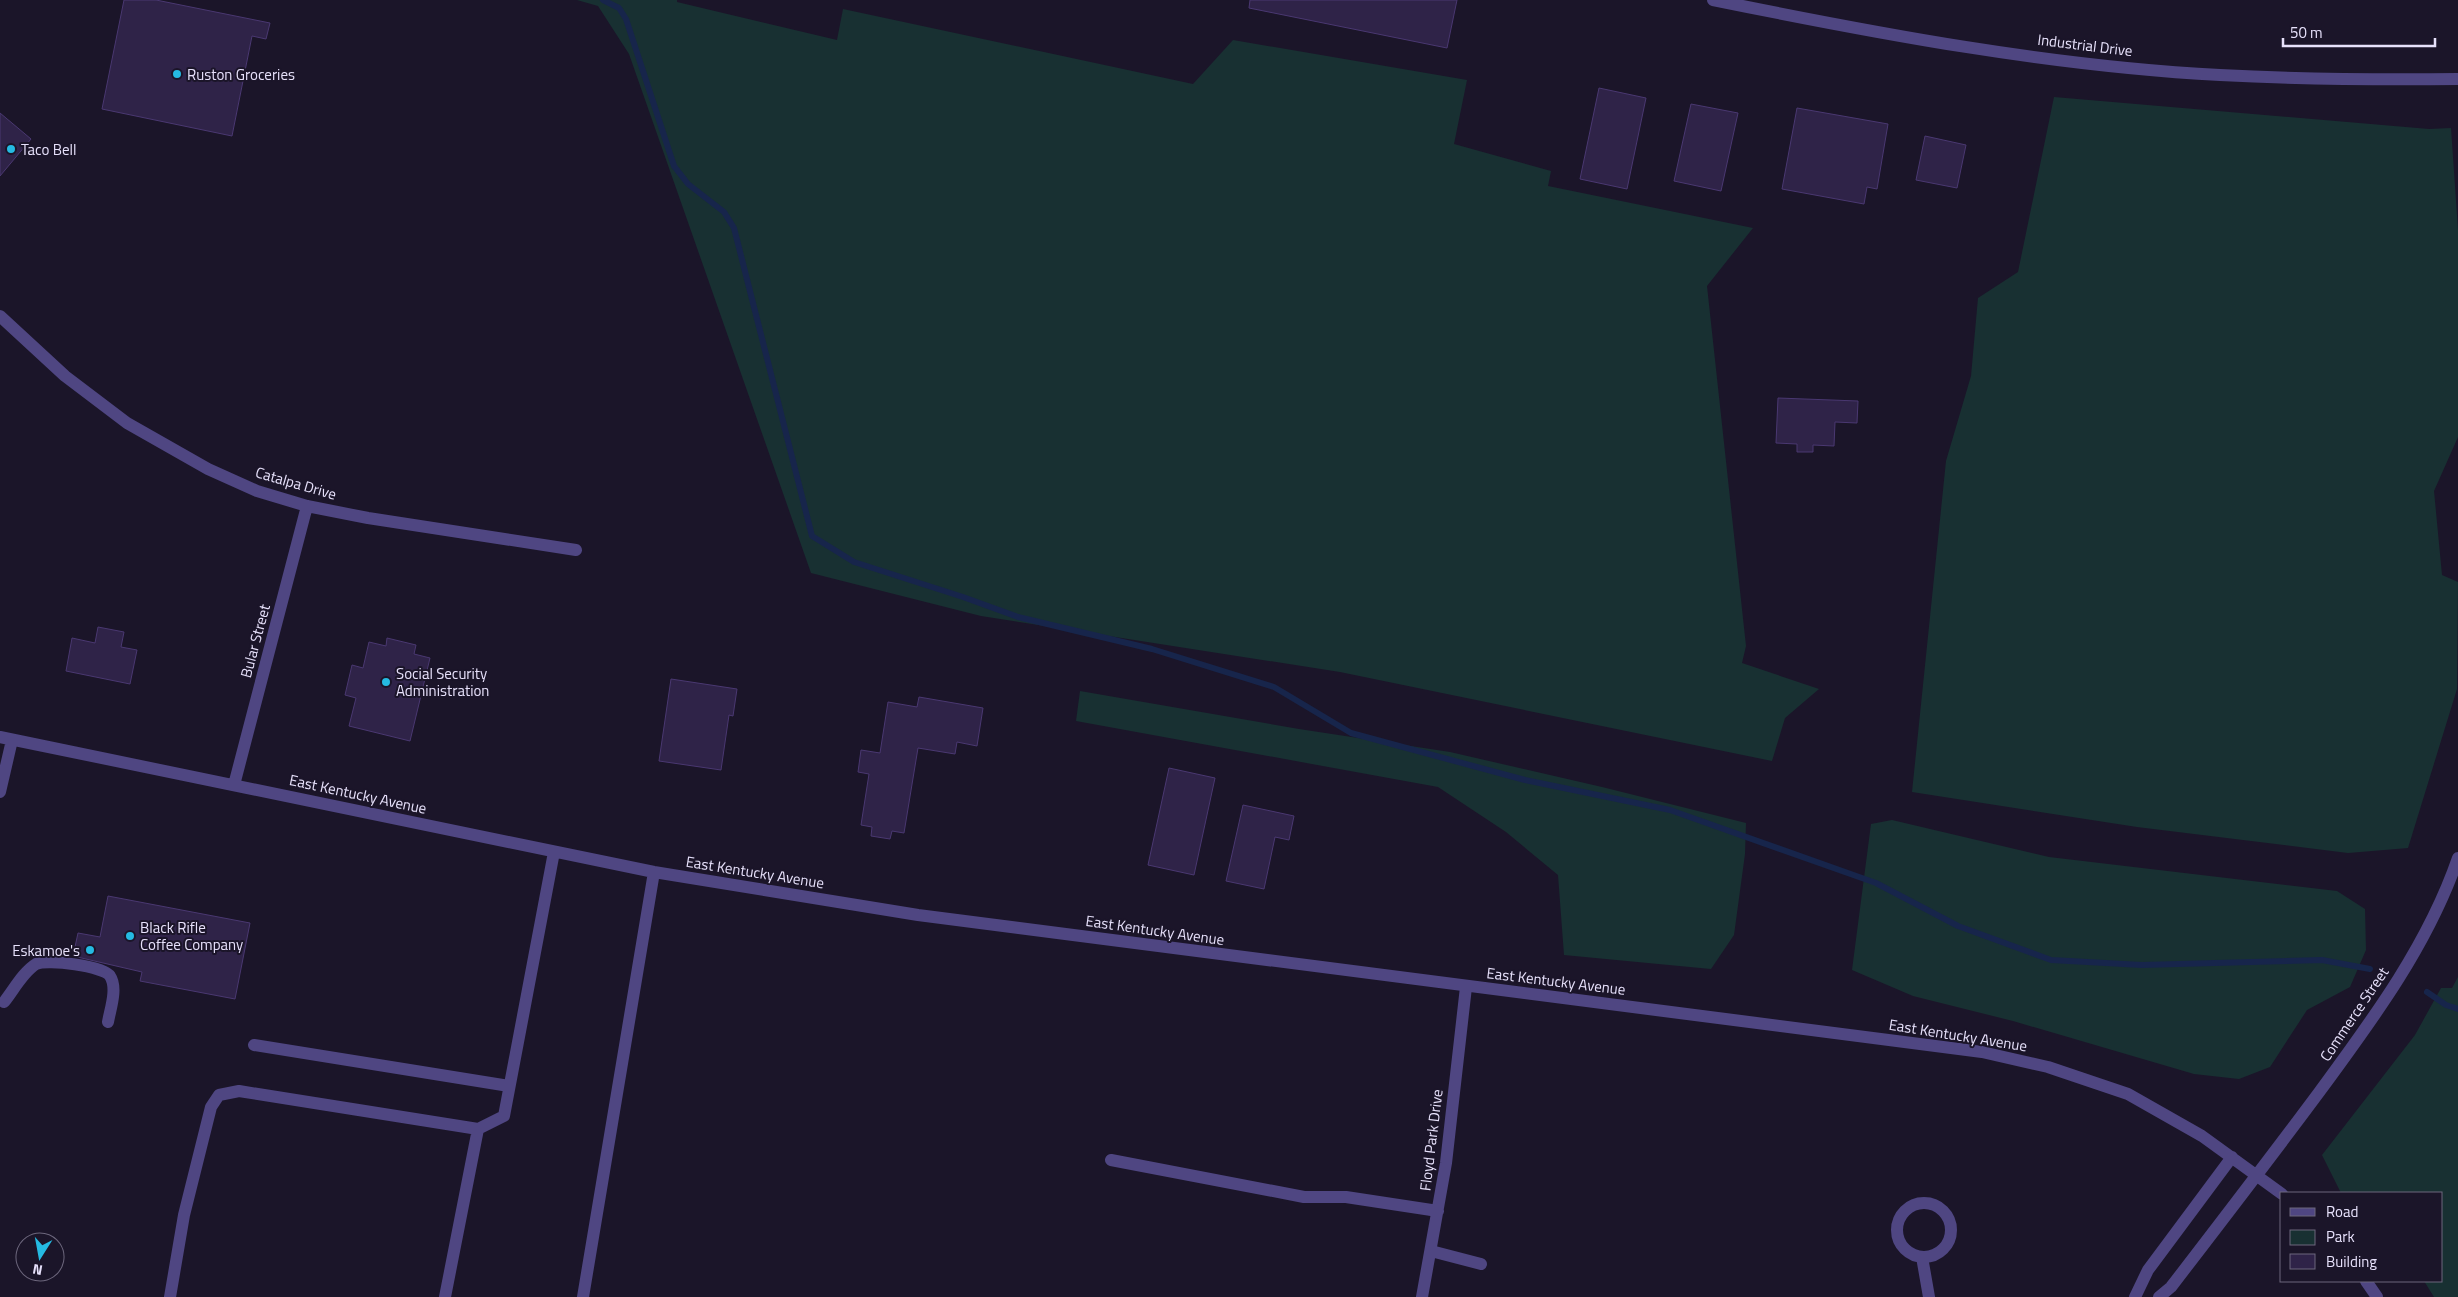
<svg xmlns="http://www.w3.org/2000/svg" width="2458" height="1297" viewBox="0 0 2458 1297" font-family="'Titillium Web',sans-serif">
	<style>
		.green { fill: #183032 }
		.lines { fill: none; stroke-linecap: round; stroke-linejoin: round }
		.stream { stroke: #17254b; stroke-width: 6 }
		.building { fill: #2f2348; stroke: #4a3871 }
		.minor { stroke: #4f4682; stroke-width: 12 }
		.poi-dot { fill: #25bae2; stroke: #1b1529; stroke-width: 2 }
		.labels { text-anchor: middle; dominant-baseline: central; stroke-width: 4; stroke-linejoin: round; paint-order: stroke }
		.street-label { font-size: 15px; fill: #e7e1fb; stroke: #1b1529 }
		.poi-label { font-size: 15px; fill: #e7e1fb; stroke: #1b1529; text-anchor: start }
	</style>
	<rect width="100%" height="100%" fill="#1b1529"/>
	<path class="green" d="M577,0H677V2L837,40L843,9L1193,84L1233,40L1467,80L1454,144L1551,171L1548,186L1753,228L1707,286L1746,646L1742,663L1819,689L1785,718L1772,761L1340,672L981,616L811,573L629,54L598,6Z
		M2054,97L2429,129L2451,128L2458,230V437L2434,491L2442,575L2458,582L2457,689L2408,848L2348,853L2137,827L1912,792L1946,461L1971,376L1978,298L2018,272Z
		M1080,691L1299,729L1450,752L1602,787L1746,823L1745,854L1734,935L1711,969L1564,955L1558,875L1506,832L1438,787L1076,721Z
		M1892,820L2049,857L2337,891L2365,909L2366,950L2350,987L2307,1010L2270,1067L2239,1079L2194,1074L2013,1021L1913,996L1852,970L1871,824Z
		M2458,977V1297H2434L2424,1281H2442V1193H2341L2322,1155L2415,1035L2441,988H2452Z"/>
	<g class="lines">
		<path class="stream" d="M603,0L619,8L626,19L674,166L688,184L724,212L734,228L812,536L854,562L963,597L1018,617L1152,649L1274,687L1351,733L1525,780L1670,810L1876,883L1958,926L2051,960L2142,965L2322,960L2370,969
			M2427,992L2446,1005L2458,1009"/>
	</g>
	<path class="building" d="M124,0H156L270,23L266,39L252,36L232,136L102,109Z
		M1250,0H1457L1447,48L1249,8Z
		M1599,88L1646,98L1627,189L1580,179Z
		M1691,104L1738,113L1721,191L1674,181Z
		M1797,108L1888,124L1877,189L1867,187L1864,204L1782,189Z
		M0,113L31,139L0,176Z
		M1925,136L1966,145L1957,188L1916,180Z
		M1778,398L1858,401L1857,423L1835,422L1834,446L1813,445V452H1797V444L1776,443Z
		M98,627L124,632L121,647L137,650L130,684L66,671L72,638L95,643Z
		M387,638L416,645L414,654L430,658L410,741L349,726L356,698L345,695L352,665L363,668L369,642L386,646Z
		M671,679L737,689L733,716L729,715L721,770L659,761Z
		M919,697L983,708L977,746L957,742L955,754L918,748L904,833L892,831L890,839L871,836L872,827L861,825L869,774L858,772L861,750L880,753L888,702L917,707Z
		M1169,768L1215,778L1194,875L1148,865Z
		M1243,805L1294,816L1289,840L1275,837L1264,889L1226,881Z
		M108,896L250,923L235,999L140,981L142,972L73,956L78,933L100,937Z"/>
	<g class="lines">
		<path class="minor" d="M1713,0C1880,34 2050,66 2220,75C2300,79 2379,80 2458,79
			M0,316L65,376L127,423L208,469L257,491L307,506L368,518L576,550
			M0,737L654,872L918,915L1982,1052L2048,1067L2128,1094L2202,1136L2282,1194
			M234,785L307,506
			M0,792L12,740
			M4,1002C13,991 23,972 36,964C47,959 104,966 110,976C118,988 110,1010 108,1022
			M254,1045L509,1086
			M1111,1160L1304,1197H1346L1438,1211
			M1897 1230a27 27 0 1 1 54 0a27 27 0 1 1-54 0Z
			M1431,1251L1481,1264
			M1922,1257L1929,1297
			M2366,1281L2377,1297
			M170,1297L184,1215L211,1107L219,1095L239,1091L478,1129
			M445,1297L478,1129L504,1116L554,852
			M583,1297L654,872
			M1422,1297L1446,1163L1466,987
			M2135,1297L2148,1270L2232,1157
			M2159,1297L2171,1287C2221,1222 2271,1157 2320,1091C2373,1019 2428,945 2458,858"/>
	</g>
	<g class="poi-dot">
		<circle cx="177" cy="74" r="5"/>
		<circle cx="11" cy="149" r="5"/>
		<circle cx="386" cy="682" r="5"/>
		<circle cx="130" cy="936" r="5"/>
		<circle cx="90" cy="950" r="5"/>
	</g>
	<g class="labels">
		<g class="street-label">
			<text transform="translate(2085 45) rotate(7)">Industrial Drive</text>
			<text transform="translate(296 483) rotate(16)">Catalpa Drive</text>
			<text transform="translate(255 641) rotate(-75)">Bular Street</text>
			<text transform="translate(358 794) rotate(12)">East Kentucky Avenue</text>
			<text transform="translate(755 872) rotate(9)">East Kentucky Avenue</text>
			<text transform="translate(1155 930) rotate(8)">East Kentucky Avenue</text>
			<text transform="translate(1556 981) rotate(7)">East Kentucky Avenue</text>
			<text transform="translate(2354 1014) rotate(-56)">Commerce Street</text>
			<text transform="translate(1958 1035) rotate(9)">East Kentucky Avenue</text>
			<text transform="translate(1431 1140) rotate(-83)">Floyd Park Drive</text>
		</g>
		<g class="poi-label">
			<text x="187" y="74">Ruston Groceries</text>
			<text x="21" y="149">Taco Bell</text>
			<text x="396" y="673">Social Security<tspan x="396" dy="17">Administration</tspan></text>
			<text x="140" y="927">Black Rifle<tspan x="140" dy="17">Coffee Company</tspan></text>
			<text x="80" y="950" text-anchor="end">Eskamoe's</text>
		</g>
	</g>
	<rect x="2280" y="1192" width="162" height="90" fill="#1b1529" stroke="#6d677d"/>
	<rect x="2290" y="1208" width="25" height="8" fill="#4f4682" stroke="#6d677d"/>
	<text x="2326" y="1217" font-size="15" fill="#e7e1fb">Road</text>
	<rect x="2290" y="1230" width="25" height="15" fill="#183032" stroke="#6d677d"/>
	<text x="2326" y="1242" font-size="15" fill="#e7e1fb">Park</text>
	<rect x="2290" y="1254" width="25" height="15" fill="#2f2348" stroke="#6d677d"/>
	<text x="2326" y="1267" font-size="15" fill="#e7e1fb">Building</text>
	<g transform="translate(40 1257) rotate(191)"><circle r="24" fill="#1b1529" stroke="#6d677d"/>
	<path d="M0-4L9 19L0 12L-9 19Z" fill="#25bae2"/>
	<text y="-8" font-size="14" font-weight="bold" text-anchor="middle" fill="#e7e1fb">N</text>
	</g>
	<path d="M2283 38v8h152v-8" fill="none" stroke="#e7e1fb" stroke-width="2.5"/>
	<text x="2290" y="38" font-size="15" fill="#e7e1fb" stroke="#1b1529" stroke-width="4" paint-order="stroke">50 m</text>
</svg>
